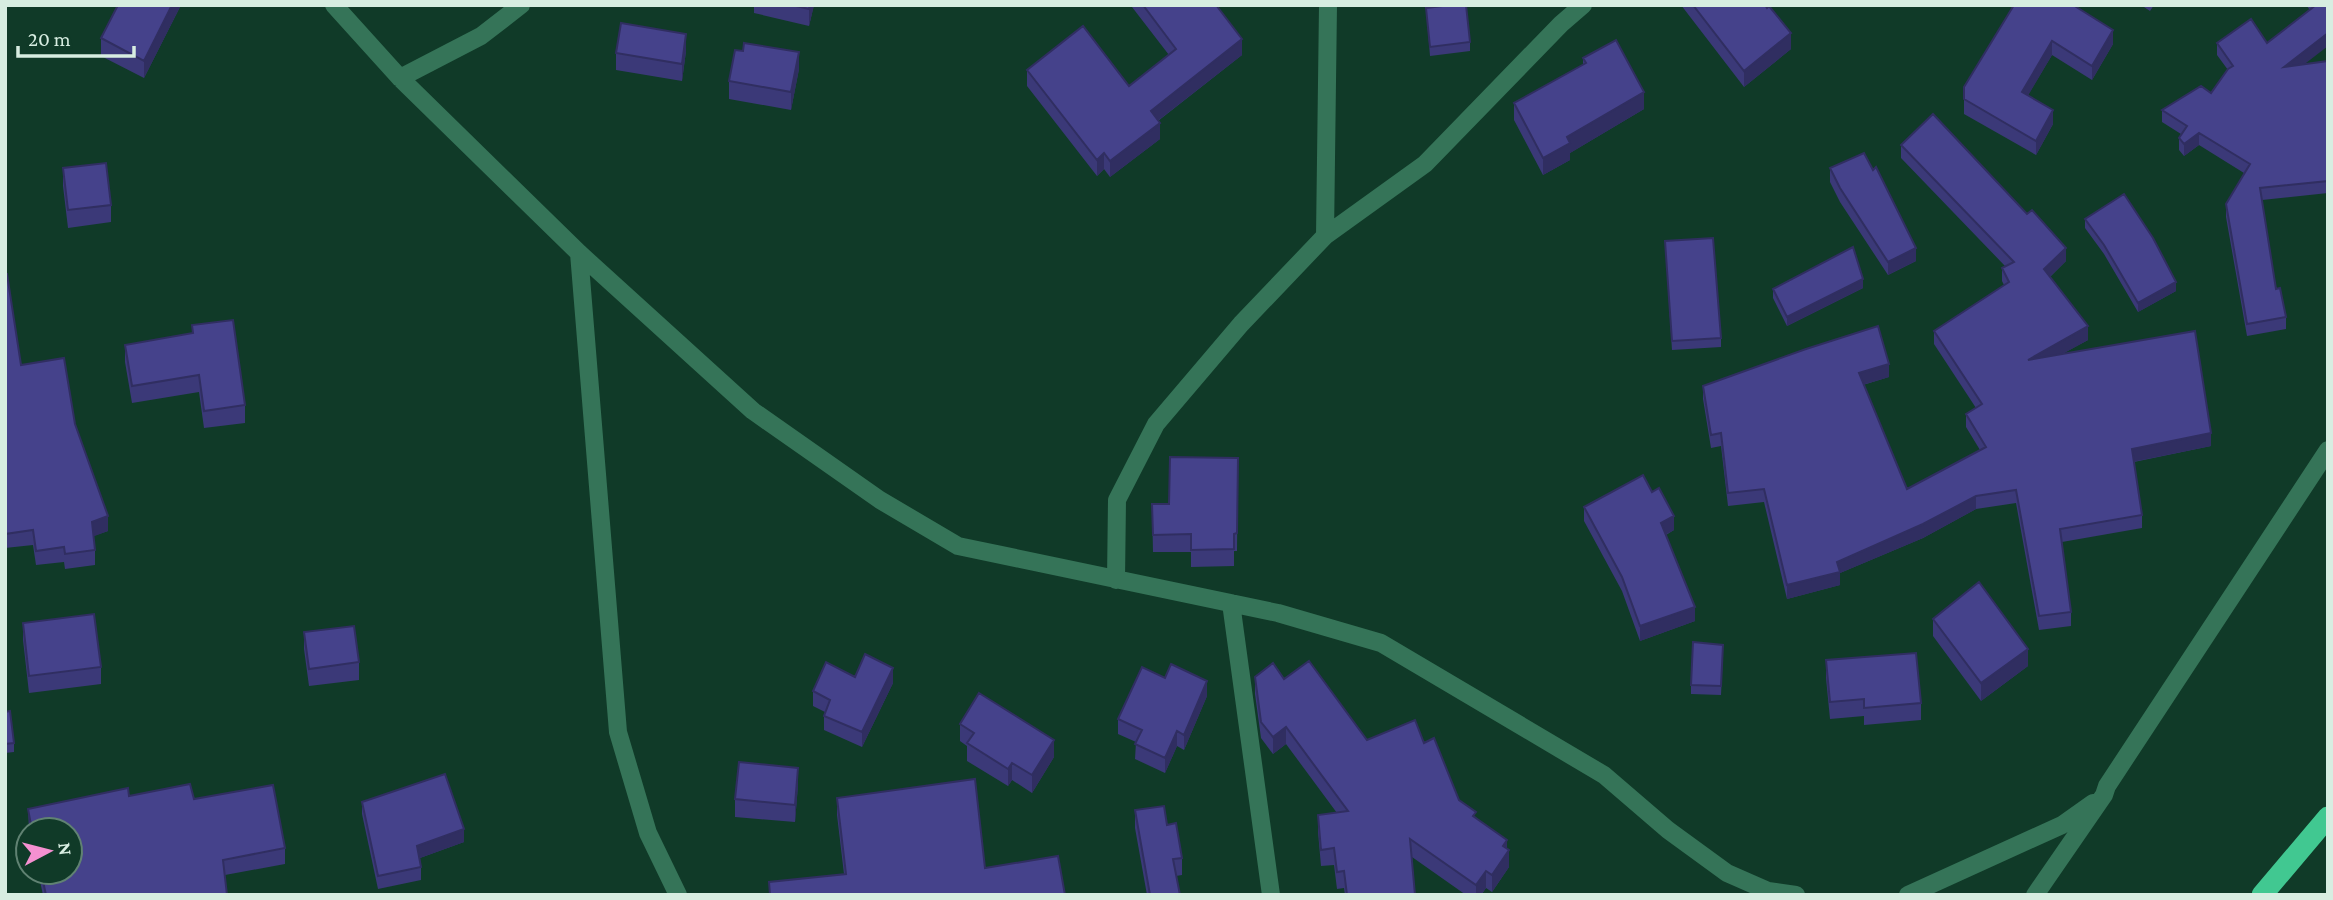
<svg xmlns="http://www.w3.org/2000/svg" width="2333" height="900" viewBox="0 0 2333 900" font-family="'Crimson Pro',serif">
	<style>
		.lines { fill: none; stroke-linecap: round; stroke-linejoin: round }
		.minor { stroke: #357458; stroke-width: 18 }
		.highway { stroke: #41c891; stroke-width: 21 }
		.wall { fill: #3b3978 }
		.shaded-wall { fill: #302e61 }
		.building { fill: #45428b; stroke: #302e61; stroke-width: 2 }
	</style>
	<rect width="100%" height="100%" fill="#103a28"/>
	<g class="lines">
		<path class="minor" d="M334,5L400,78L579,253L753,411L880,500L958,546L1278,613L1381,643L1604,775L1668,830L1727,873L1768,891L1796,895
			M400,78L481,36L521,5
			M1325,236L1328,5
			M579,253L618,732L648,833L678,895
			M1116,580L1117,500L1156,424L1241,324L1325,236L1425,164L1561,24L1583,5
			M1231,603L1271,895
			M1908,895L2062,825L2093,803
			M2035,895L2104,795L2107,786L2328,450"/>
		<path class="highway" d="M2262,895L2328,817"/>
	</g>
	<path class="wall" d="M181,5L144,78L101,56V38Z
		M754,5H814L809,26L754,13Z
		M1132,5H1216L1242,55L1158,121L1160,139L1110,177L1104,169L1097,176L1027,86V70L1129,86L1169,55L1132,7Z
		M1681,5H1765L1791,49L1744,87Z
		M2014,5L2113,44L2092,80L2052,55L2028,95L2053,124L2036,155L1964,114V87Z
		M2141,5H2154L2150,11Z
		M2306,5H2328L2303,65L2328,61V193L2262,200L2276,289L2286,317V329L2247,336L2226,217V204L2244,173L2199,145L2184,156L2179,150V138L2181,134L2162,122V110L2211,93L2228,70L2217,55V43H2267L2310,10Z
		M1426,8L1470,42V51L1430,56Z
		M686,51L682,81L616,70V53Z
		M1583,58L1644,109L1570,153V160L1543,175L1514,120V103L1583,65Z
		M799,69L791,110L729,99V81Z
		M1901,145L2066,261L2050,277L2088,340L2062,354L2211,446L2134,462L2142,515V528L2062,542L2071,612V626L2039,630L2016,503L1976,509L1923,538L1840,573V585L1787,599L1764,502L1728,506L1721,446L1711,448L1703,399V386L1889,377L1863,385L1907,489L1980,450L1966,427V414L1976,408L1934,344V331L2004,285L2002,281V268L2005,266L1901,158Z
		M63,168L111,205V222L68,228L63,186Z
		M1830,168L1873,170L1916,261L1888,275L1840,202L1830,182Z
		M2085,219L2176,291L2138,312L2104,254L2085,228Z
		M1665,241L1721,338V347L1672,350Z
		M5,274L21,365L75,424L108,531L93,536L95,550V565L65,569L64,562L36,565L33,545L5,548Z
		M1863,288L1787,326L1773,298V289Z
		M192,325L245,405V423L204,428L199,392L132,403L125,362V345L192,334Z
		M1238,458L1237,551H1234V566L1191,567V552H1153L1152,504H1169Z
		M1584,507L1674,530L1666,535L1695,621L1640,641L1622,591L1584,521Z
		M1933,619L2028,666L1981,701L1933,636Z
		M23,623L101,667V684L29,693L23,640Z
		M304,632L359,662V680L309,686L304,649Z
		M1723,654L1721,695L1691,694V685Z
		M1826,660L1921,703V720L1864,725V716L1830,719L1826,678Z
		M855,677L893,683L862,747L824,730V716L825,712L813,706V691Z
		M1255,677L1284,679L1367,740L1424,743L1459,800L1507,849L1509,867L1492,892L1486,888L1481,895H1466L1412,857L1415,895H1345L1344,888L1337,889L1334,865L1321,866L1318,832V815L1337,813L1286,744L1273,754L1261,738L1255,694Z
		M1207,696L1184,750L1177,746L1165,773L1135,759L1136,742L1118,734V719Z
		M5,712L14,743V752L5,753Z
		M960,724L1054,757L1032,793L1012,780L1008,786L967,761V746L960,741Z
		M798,785L795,822L735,817V799Z
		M129,796L194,799L285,848V864L225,875L227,895H43L38,872H70V830H29L28,809Z
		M837,798L985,868L1065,895H769V882L844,874L837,815Z
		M362,802L464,842L420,858L421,867V880L378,889L362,814Z
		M1135,810L1167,825L1182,858V875L1176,876L1180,895H1147L1135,828Z"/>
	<path class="shaded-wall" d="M172,5H181L144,78V61Z
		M810,5H814L809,26V9Z
		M2113,30V44L2092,80V66Z
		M1791,33V49L1744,87V71Z
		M2328,33V46L2284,80V67Z
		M686,34V51L682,81V64Z
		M1242,39V55L1151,126V111Z
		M2052,41V55L2022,106V92Z
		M799,52V69L791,110V92Z
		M1644,92V109L1570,153V160L1543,175V158L1567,137Z
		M2053,110V124L2036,155V141Z
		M1160,123V139L1110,177V161Z
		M2199,133V145L2184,156V144Z
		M1104,153V169L1097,176V160Z
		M1916,248V261L1888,275V262Z
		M2066,248V261L2044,282V269Z
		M1863,279V288L1787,326V317Z
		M2176,282V291L2138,312V303Z
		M2088,326V340L2028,373V360Z
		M1889,364V377L1859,386V373Z
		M2211,433V446L2132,462V449Z
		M1976,496V509L1923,538L1840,573V585L1787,599V585Z
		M108,516V531L92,537V522Z
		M1674,516V530L1661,537V523Z
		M1695,607V621L1640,641V626Z
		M2028,649V666L1981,701V683Z
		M893,668V683L862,747V732Z
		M1207,681V696L1184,750V735Z
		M1286,727V744L1273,754V737Z
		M1177,731V746L1165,773V758Z
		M1054,740V757L1032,793V775Z
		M1012,763V780L1008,786V769Z
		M798,768V785L795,822V805Z
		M464,829V842L417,859V846Z
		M1507,840V853L1509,850V867L1492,892V875L1503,846Z
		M1486,871V888L1481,895H1476V885Z"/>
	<path class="building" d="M118,5H172L144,61L101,38Z
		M792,5H810L809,9Z
		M1143,5H1216L1242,39L1151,111L1160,123L1110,161L1104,153L1097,160L1027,70L1083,26L1129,86L1176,49Z
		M1451,5H1466L1470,42L1430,47L1426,8Z
		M1693,5H1765L1767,8L1769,6L1791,33L1744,71Z
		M2014,5H2073L2113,30L2092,66L2052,41L2022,92L2053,110L2036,141L1964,99V87Z
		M2316,5H2328V33L2284,67L2328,61V181L2260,188L2276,289L2280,288L2286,317L2247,324L2226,204L2250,164L2199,133L2184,144L2179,138L2187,126L2162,110L2201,86L2211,93L2228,69L2233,66L2217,43L2251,19L2267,43Z
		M621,23L686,34L682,64L616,53Z
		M1616,40L1644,92L1567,137L1570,143L1543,158L1514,103L1586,63L1583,58Z
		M744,43L799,52L791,92L729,81L735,50L743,51Z
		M1933,114L2027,214L2032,210L2066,248L2044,269L2088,326L2028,360L2195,331L2211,433L2132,449L2142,515L2060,529L2071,612L2039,616L2016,490L1976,496L1923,524L1837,562L1840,572L1787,585L1764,489L1728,493L1721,433L1711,435L1703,386L1806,349L1878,326L1889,364L1859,373L1907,489L1986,447L1966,414L1982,404L1934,331L2009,282L2002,268L2014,262L1901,145Z
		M1864,153L1873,170L1876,167L1916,248L1888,262L1840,188L1830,168Z
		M106,163L111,205L68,210L63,168Z
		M2124,194L2153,238L2176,282L2138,303L2104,245L2085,219Z
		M1713,238L1721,338L1672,341L1665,241Z
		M1853,247L1863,279L1787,317L1773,289Z
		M5,274H7L21,365L64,358L75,424L108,516L92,522L95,550L65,554L64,547L36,551L33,530L5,534Z
		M233,320L245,405L204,411L199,375L132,386L125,345L193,333L192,325Z
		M1170,457L1238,458L1237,533L1234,534V549L1191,550V534L1153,535L1152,504H1169Z
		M1643,475L1652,492L1659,488L1674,516L1661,523L1695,607L1640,626L1622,577L1584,507Z
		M1979,582L2028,649L1981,683L1933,619Z
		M94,614L101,667L29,676L23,623Z
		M354,626L359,662L309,669L304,632Z
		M1693,642L1723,645L1721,686L1691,685Z
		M1916,653L1921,703L1864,708V699L1830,702L1826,660Z
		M865,654L893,668L862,732L824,716L830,700L813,691L826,662L855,677Z
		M1309,661L1367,740L1415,720L1424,743L1434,738L1459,800L1476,812L1473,816L1507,840L1503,846L1509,850L1492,875L1486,871L1476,885L1410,839L1415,895H1347L1344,871L1337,872L1334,848L1321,850L1318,815L1348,811L1286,727L1273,737L1261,722L1255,677L1273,663L1284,679Z
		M1171,664L1207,681L1184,735L1177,731L1165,758L1135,744L1142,730L1118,719L1142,667L1165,678Z
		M979,693L1054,740L1032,775L1012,763L1008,769L967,743L974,733L960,724Z
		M10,711L14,743L5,744V712Z
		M739,762L798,768L795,805L735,799Z
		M445,774L464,829L417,846L421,867L378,876L362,802Z
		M975,779L985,868L1058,856L1065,895H770L769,882L846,874L837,798Z
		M190,784L194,799L273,785L285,848L223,860L227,895H46L41,872H70V830H32L28,809L128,788L129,796Z
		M1164,806L1167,825L1176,823L1182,858L1173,859L1180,895H1150L1135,810Z"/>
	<rect width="2333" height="900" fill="none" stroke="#d7ede1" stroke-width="14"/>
	<g transform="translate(49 851) rotate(83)"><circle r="33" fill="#103a28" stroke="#608272" stroke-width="2"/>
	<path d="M0-5L12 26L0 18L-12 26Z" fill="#f590d1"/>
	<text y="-10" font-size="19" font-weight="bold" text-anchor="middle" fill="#d7ede1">N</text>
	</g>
	<path d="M18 46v10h116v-10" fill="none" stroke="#d7ede1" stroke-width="3.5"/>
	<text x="28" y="46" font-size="21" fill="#d7ede1" stroke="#103a28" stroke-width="5" paint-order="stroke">20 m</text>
</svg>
